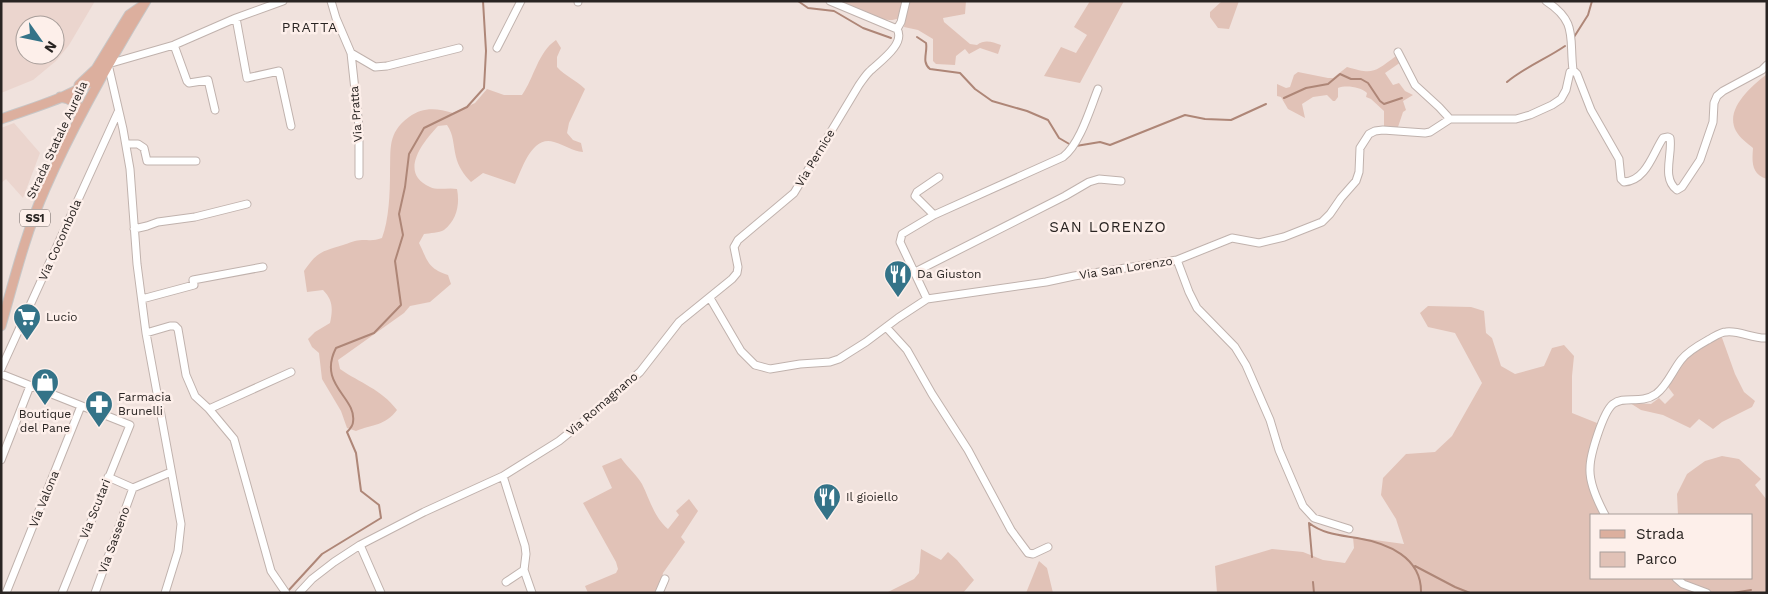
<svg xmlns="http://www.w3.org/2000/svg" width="1768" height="594" viewBox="0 0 1768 594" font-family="'Work Sans',sans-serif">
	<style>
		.built { fill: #ebd5ce; fill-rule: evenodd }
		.green { fill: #e1c2b7 }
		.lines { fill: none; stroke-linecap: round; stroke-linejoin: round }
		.stream { stroke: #ae8677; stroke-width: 2 }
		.minor-casing { stroke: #c0b2ad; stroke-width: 9 }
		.major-casing { stroke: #c7c6c6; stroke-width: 11 }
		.minor { stroke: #fff; stroke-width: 7 }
		.major { stroke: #dcaf9e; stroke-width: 9 }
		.labels { text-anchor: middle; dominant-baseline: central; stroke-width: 5; stroke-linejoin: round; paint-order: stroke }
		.shield { fill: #fdefea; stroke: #69615e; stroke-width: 1 }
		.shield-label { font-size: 11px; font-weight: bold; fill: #292422 }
		.street-label { font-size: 12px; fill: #292422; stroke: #fdefea }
		.poi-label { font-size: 12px; fill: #292422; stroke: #fdefea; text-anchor: start }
		.neighbourhood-label { font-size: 14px; letter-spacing: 1px; fill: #292422; stroke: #fdefea }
		.quarter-label { font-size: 15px; letter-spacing: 1px; fill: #292422; stroke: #fdefea }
	</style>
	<rect width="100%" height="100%" fill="#f0e2dd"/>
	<path class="built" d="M1,1H95L69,45L56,61L33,80L1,93ZM25,25H55V55H25Z
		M14,123L40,153L23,198L6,179L1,183V128Z"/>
	<path class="green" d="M838,1H903L899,18C884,26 853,8 838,1Z
		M909,1H966L965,14L943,18L944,22L970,44L977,45C985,39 992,42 1001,45L998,54L980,48L969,54L965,49L956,56L955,65L936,64L933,61V39L918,30L904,27Z
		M1090,1H1124L1080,83L1044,76L1061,47L1076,53L1087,35L1074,27Z
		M1222,1H1239L1229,29L1218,28L1210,17V12Z
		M556,40L561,48L557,57V67C565,76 576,80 585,89L569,123L567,133L573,140L581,143L583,152C572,151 565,145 554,142C532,135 522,169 515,184L483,173L471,182C464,175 458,166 456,157C453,145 454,135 447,125L438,126C423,142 398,173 430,187C438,191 448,187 457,189C460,204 457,220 444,230C439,233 430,233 424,234L419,243C428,261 427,268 448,275L451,284L430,302L410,306L404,313L338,360L340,369C360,383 381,389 397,410C385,426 373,424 356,431L347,428L341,411L322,379L319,353L312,347L308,339L315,332L330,323C333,309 333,300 323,290L307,292L304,271C318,251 321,252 343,245C349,243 356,240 362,240C371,240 374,241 382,238C389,220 390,192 390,173C391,149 387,133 409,117C423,107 436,108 453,113L475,103L487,89L504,95H522C534,78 538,52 556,40Z
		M1396,56L1401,62L1385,73L1393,85L1399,83L1405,91L1413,95L1403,101L1406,110L1403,112L1398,127H1384V111L1371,99L1366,97L1367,93C1361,87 1346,85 1338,88V97L1335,101H1333L1327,95L1313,97L1302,104L1305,118L1288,109L1281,97L1277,96V84L1286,88L1290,87L1294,75L1298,72L1328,78H1333L1347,67C1374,75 1374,72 1396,56Z
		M1767,74V179C1751,174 1752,162 1753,148C1747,143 1740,138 1736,131C1724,109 1752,86 1767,74Z
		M1428,306L1471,307L1484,311L1486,333L1492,338L1501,366L1515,374L1544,366L1552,348L1564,345L1574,356L1572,376V413L1597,423L1587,472L1594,500L1602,515H1592V578H1752V515H1678L1677,494L1687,474L1705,461L1722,456L1739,459L1761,479L1755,485L1767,500V593H1217L1215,566L1272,549L1303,552L1323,560L1345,563L1354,548L1353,537L1404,544L1396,519L1381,495L1383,478L1406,454L1435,452L1452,436L1482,383L1455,333L1428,327L1420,313Z
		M1721,335L1735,374L1744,392L1755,401L1752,407L1722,422L1713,429L1699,419L1690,428L1663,415L1641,410L1630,403L1651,404L1659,398L1665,404L1674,395L1668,387L1686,359Z
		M621,458C627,467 637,475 642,484C650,500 654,517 668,529L679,515L676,511L689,499L698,511L681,537L685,542L663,573L661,584L656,593H588L585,586L616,573L618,569L616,562L583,503L612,488L602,466Z
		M921,549L941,560L948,552L957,560L974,580L963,593H886L914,579L919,573Z
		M1039,561L1047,568L1053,593H1026Z"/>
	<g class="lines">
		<path class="stream" d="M798,1L808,8L834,11L863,28L891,38
			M917,37L926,43C928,52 921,62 930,69L960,73L975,89L992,101L1027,111L1048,120L1059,138L1071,145
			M1574,37L1588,15L1592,1
			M1507,82C1525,67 1546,59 1565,46
			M1284,98L1306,88L1328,84L1340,74L1351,79H1361L1368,83L1380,101L1384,104L1402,98
			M1076,146L1100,142L1110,145L1185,115L1205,119L1231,120L1266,104
			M1309,523C1323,534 1340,535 1357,538C1387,543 1422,557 1421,593
			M1309,523L1312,557
			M1415,566L1455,587L1470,593
			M1313,582L1314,593
			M288,591L322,554L381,518L379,505L361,491L356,453L347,432C350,429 353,426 353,422C357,397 317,385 336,348L374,333L401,305L395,261L403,235L399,214L405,187L409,154L424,128L467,107L484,88L486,51L483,1
			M1733,593L1751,590"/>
		<g class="minor-casing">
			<path id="minor" d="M331,1L336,18L351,53L375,67L387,66L459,48
				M830,1L897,29
				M1546,1C1578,22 1569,37 1573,70
				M578,2V1
				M236,18L247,78L279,71L291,126
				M897,29L901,22L906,1
				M174,45L187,81L189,83L208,80L215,110
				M497,48L521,1
				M1398,52L1415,85L1439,107L1450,119
				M351,53L359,127V175
				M126,144H138L144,148L147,161H196
				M939,177L917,192L915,196L934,215L1063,157C1080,144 1090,109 1098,89
				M134,229L147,226L158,222L195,217L247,204
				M1177,260L1189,292L1197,308L1235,347L1246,365L1270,420L1279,450L1303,506L1314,518L1349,529
				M915,272L1065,196L1089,182L1099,179L1121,181
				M710,298L741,351L755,365L770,369L800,364L830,362L839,359L866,342L898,318L927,299L1046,282L1074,276L1177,260L1232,238L1259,243L1284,237L1322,222L1330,214L1341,198L1356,181L1359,172L1360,148L1369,134L1375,131L1383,130L1425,133L1430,132L1450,119H1516L1530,115L1552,105L1561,99L1566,90L1570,72L1573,70L1577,74L1591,110L1619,159L1621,179L1624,182C1646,181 1653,153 1663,138L1668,137L1670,138C1673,154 1661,178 1677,190L1682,187L1700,160L1713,122L1714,103L1717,96L1723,91L1762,70L1767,65
				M142,299L194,285L193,280L263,267
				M927,299L900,242L902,234L934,215
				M886,327L907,350L932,394L968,450L1011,530L1028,553L1033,554L1048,547
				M146,333L170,326H175L178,329L186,375L195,396L209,409L234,439L271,571L286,593
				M1,369L118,112
				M1,374L130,425L62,593
				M209,409L291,372
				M1,460L30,386
				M503,476L525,546L526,554L524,570L532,593
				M108,477L133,488L171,472
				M1605,515C1598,502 1589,483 1590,468C1590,455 1603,412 1613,404C1625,395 1640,405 1656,394C1667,386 1673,370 1681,360C1688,351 1699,345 1708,340C1714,337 1720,332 1726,332C1739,330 1753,339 1767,338
				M360,545L381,593
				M1676,578L1683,584L1707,593
				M506,582L524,570
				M6,593L81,406
				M95,593L133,488
				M165,593L178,551L181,524L146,333L137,264L130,169L123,129L108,64L174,45L236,18L283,1
				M299,593L312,579L334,562L360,545L424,512L503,476L559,441L585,420L640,372L679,322L732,279L737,273L738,267L734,247L738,240L794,193L859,85C862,81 865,76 869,72C879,62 906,44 897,29
				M659,593L665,579"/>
		</g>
		<g class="major-casing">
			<path id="major" d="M79,85L96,69L129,15L142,6
				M60,97L68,99L77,104L80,115
				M1,119C28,109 80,95 98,75
				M1,326C14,280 26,232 45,189C74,123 109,62 146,1"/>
		</g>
		<use href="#minor" class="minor"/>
		<use href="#major" class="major"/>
	</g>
	<defs>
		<g id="restaurant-pin" transform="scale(1.4375)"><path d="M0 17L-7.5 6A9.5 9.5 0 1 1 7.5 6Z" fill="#347388" stroke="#fdefea"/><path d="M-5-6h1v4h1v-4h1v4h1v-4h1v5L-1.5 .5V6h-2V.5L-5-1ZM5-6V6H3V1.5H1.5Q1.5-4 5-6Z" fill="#fff"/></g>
		<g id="supermarket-pin" transform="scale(1.4375)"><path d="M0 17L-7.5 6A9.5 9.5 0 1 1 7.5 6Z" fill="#347388" stroke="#fdefea"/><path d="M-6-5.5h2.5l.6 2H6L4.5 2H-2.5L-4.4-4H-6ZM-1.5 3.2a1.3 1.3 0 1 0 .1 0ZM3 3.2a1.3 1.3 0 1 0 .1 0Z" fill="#fff"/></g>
		<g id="shop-pin" transform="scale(1.4375)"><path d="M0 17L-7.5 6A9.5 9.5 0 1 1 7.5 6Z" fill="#347388" stroke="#fdefea"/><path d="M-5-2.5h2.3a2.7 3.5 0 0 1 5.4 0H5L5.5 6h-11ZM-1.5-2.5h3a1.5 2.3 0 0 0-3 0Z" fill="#fff"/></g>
		<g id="pharmacy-pin" transform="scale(1.4375)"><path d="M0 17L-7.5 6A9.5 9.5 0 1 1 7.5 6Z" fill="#347388" stroke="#fdefea"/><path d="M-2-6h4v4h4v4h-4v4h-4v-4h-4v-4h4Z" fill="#fff"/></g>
	</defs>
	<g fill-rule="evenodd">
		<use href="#restaurant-pin" x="898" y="274"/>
		<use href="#supermarket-pin" x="27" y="317"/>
		<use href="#shop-pin" x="45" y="382"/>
		<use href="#pharmacy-pin" x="99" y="404"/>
		<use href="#restaurant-pin" x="827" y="497"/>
	</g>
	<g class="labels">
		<rect class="shield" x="20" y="209.5" width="30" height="17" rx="4"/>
		<g class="shield-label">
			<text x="35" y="218">SS1</text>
		</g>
		<g class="street-label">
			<text transform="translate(356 114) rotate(-94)">Via Pratta</text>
			<text transform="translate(57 140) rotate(-65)">Strada Statale Aurelia</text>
			<text transform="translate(815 158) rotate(-59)">Via Pernice</text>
			<text transform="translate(60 240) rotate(-66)">Via Cocombola</text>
			<text transform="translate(1126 268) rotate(-9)">Via San Lorenzo</text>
			<text transform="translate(602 404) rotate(-41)">Via Romagnano</text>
			<text transform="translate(44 499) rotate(-68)">Via Valona</text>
			<text transform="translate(95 509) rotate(-68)">Via Scutari</text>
			<text transform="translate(114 540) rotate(-70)">Via Sasseno</text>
		</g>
		<g class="poi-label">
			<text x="917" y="274">Da Giuston</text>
			<text x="46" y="317">Lucio</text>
			<text x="118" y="397">Farmacia<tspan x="118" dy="14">Brunelli</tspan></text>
			<text x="45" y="414" text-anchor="middle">Boutique<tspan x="45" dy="14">del Pane</tspan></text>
			<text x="846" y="497">Il gioiello</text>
		</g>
		<g class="neighbourhood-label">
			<text x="310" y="27">PRATTA</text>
		</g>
		<g class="quarter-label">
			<text x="1108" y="227">SAN LORENZO</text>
		</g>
	</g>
	<rect width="1768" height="594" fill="none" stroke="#292422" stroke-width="5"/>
	<rect x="1590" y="514" width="162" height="65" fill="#fdefea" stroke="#a89e9a"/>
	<rect x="1600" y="530" width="25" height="8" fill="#dcaf9e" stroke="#a89e9a"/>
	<text x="1636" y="539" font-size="15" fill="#292422">Strada</text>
	<rect x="1600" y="552" width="25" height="15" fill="#e1c2b7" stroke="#a89e9a"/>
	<text x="1636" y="564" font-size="15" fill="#292422">Parco</text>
	<g transform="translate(40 40) rotate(123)"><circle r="24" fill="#fdefea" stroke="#a89e9a"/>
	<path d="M0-4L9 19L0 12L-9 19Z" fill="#347388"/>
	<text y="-8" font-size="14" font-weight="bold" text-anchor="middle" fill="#292422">N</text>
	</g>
</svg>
